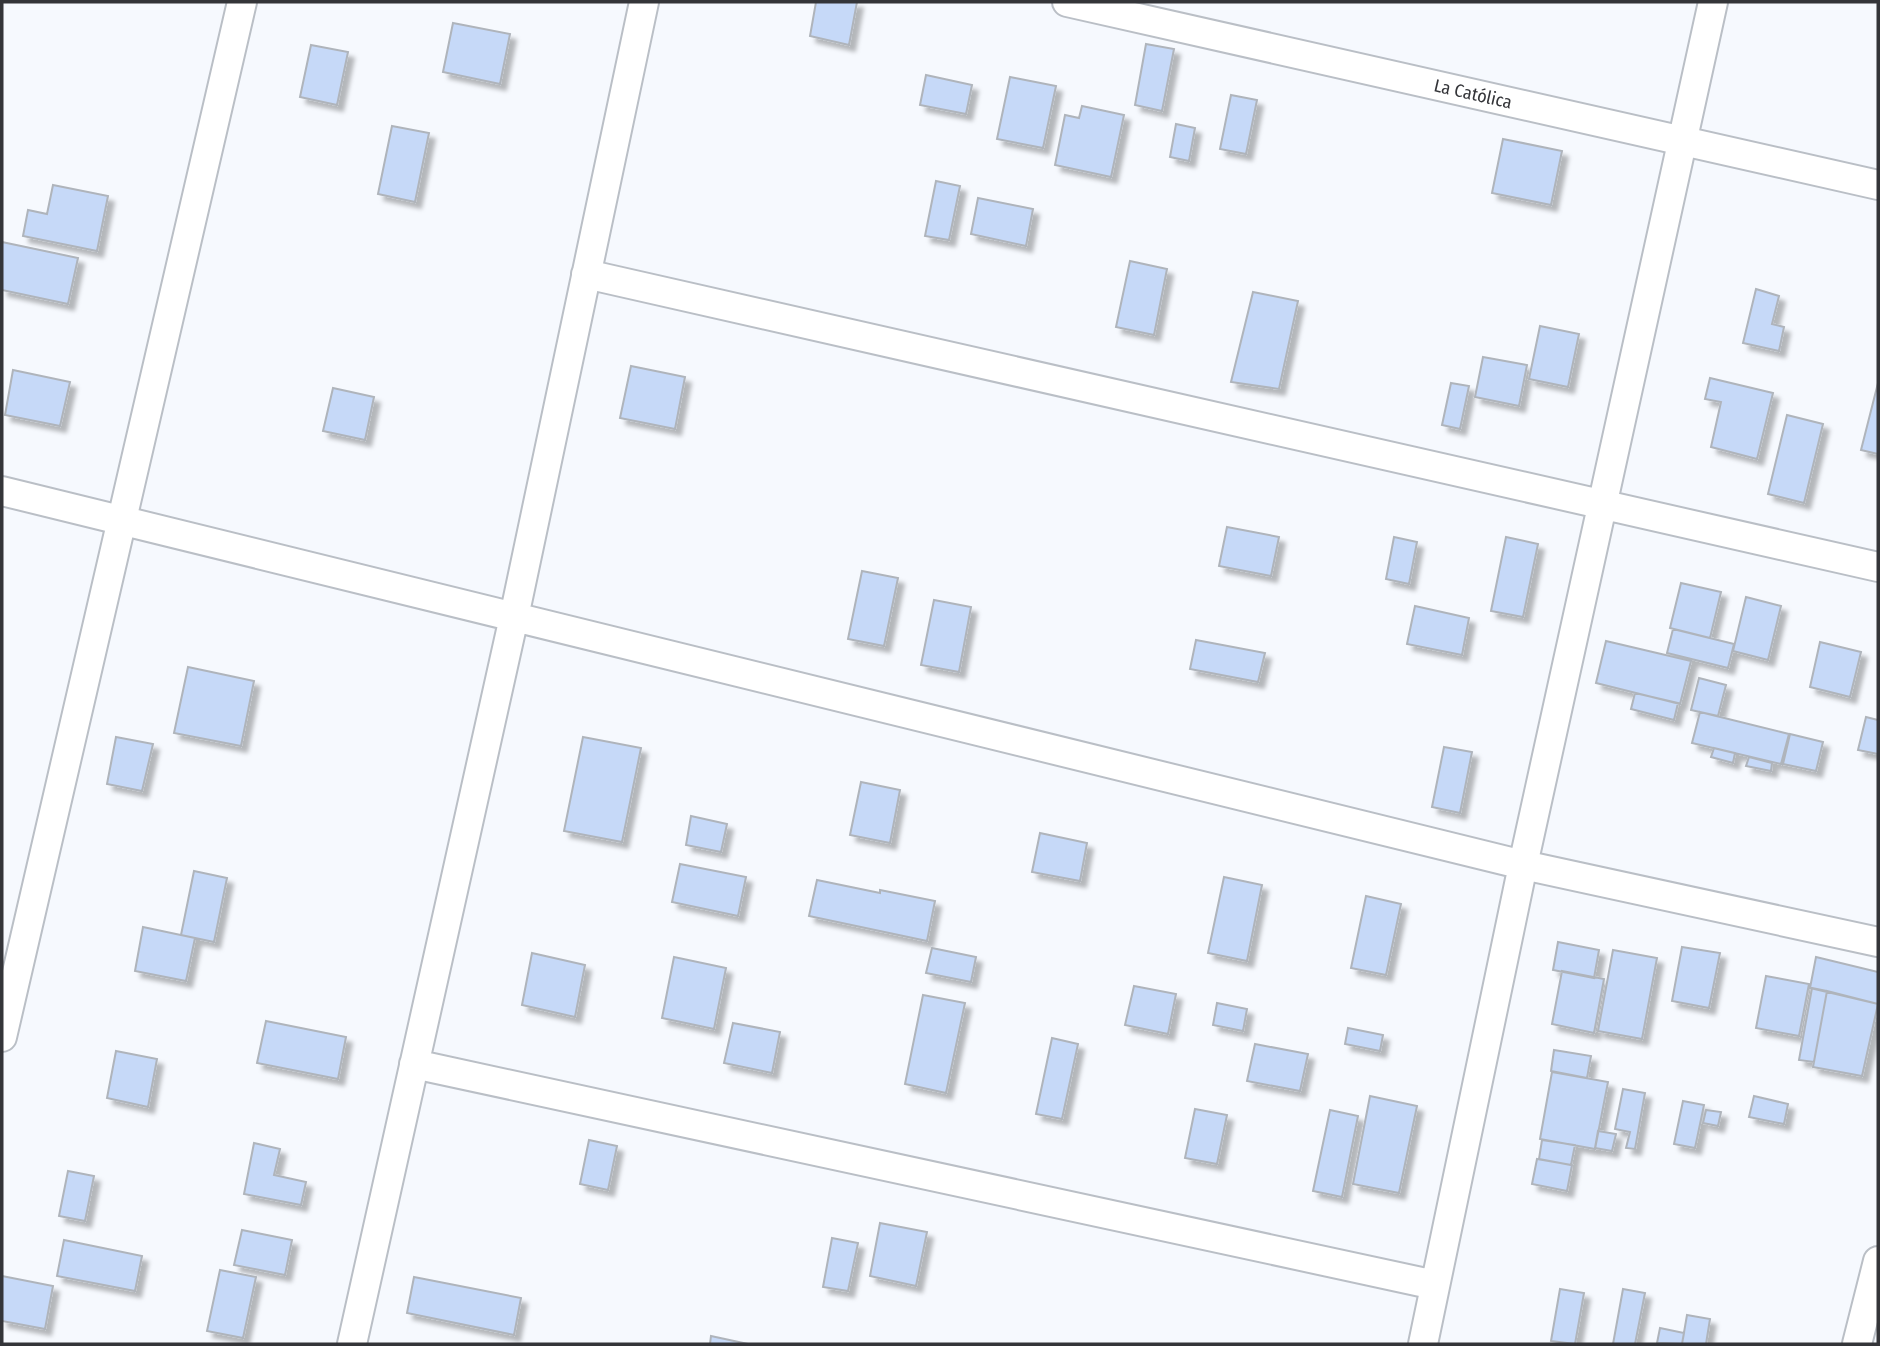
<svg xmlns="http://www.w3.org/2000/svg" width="1880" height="1346" viewBox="0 0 1880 1346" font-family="'Fira Sans Condensed',sans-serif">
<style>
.building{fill:#c6d9f8;stroke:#afb4bb;stroke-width:2;filter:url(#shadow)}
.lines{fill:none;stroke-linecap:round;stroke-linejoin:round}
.street-casing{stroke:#babfc6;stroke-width:32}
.street{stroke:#fff;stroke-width:28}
.labels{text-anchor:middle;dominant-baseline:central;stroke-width:6;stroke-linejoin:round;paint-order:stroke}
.street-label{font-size:18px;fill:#343539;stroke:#fff}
</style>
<defs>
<filter id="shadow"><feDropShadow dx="6" dy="6" stdDeviation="2" flood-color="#0004"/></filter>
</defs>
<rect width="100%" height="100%" fill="#f6f9fe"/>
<!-- building -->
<path class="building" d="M816,2H857L849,45L810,36Z
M453,23L510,34L500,84L443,72Z
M1146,44L1174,49L1162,111L1135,105Z
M311,45L348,52L337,105L300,97Z
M926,75L972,85L966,114L920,105Z
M1010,77L1056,86L1043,148L997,139Z
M1231,95L1257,100L1246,154L1220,149Z
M1082,106L1124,115L1111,177L1055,165L1065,115L1079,118Z
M1176,124L1195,128L1189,161L1170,157Z
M392,126L429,133L415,202L378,194Z
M1503,139L1562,151L1551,205L1492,193Z
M936,181L960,186L949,240L925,236Z
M53,185L108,196L97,251L23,236L28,210L47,214Z
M978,198L1033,209L1026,246L971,234Z
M2,242L78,258L68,304L2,290Z
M1130,261L1167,269L1154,335L1116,327Z
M1756,289L1779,296L1772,324L1784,327L1779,351L1743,343Z
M1253,292L1298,301L1279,389L1231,382Z
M1540,326L1579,334L1568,387L1529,379Z
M1483,357L1527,365L1519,406L1475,397Z
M631,366L685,377L675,429L620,418Z
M13,370L70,382L60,426L5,415Z
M1710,378L1773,393L1757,459L1711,447L1721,402L1705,399Z
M1451,383L1469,386L1460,429L1442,425Z
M1878,383V454L1861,450Z
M333,388L374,397L365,440L323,431Z
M1787,415L1823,424L1804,503L1768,494Z
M1227,527L1279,537L1271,576L1219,566Z
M1394,537L1417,542L1409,584L1386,579Z
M1506,537L1538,544L1523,617L1491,611Z
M862,571L898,578L884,646L848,639Z
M1681,583L1721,592L1710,638L1670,628Z
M1746,597L1781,606L1768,660L1733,651Z
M934,600L971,607L959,672L921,665Z
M1415,606L1469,618L1462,655L1407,644Z
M1673,629L1734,644L1728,668L1667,653Z
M1196,640L1265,653L1258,682L1190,669Z
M1606,641L1691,661L1680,704L1596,683Z
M1820,642L1861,652L1850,697L1810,687Z
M188,667L254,681L241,746L174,733Z
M1699,678L1726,685L1718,716L1691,710Z
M1635,693L1678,703L1674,720L1631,709Z
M1700,712L1789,734L1781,764L1692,743Z
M1866,717L1878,720V754L1858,750Z
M1790,734L1823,742L1816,771L1783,764Z
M116,737L153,744L142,791L107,784Z
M583,737L641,748L622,842L564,831Z
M1444,747L1472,752L1460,813L1432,807Z
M1714,748L1735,753L1733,763L1711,757Z
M1749,757L1772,763L1771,771L1746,766Z
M861,782L900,790L890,843L850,835Z
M691,816L727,824L721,852L686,845Z
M1040,833L1087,843L1080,881L1032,872Z
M680,864L746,877L738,916L672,902Z
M194,871L227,878L214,942L181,935Z
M1224,877L1262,885L1247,961L1208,953Z
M817,880L880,893V890L935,901L927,941L809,916Z
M1366,896L1401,904L1386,975L1351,968Z
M143,927L195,938L186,981L135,971Z
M1558,942L1599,950L1594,978L1553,970Z
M1682,947L1720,953L1709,1008L1672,1001Z
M932,948L976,957L971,982L926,973Z
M1613,950L1657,958L1642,1039L1598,1031Z
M532,953L585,965L575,1017L522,1005Z
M674,957L726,968L714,1029L662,1018Z
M1816,957L1878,972V1004L1810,988Z
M1562,971L1604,979L1594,1033L1552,1024Z
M1766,976L1809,984L1799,1036L1756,1028Z
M1134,986L1176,994L1168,1034L1125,1025Z
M1812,988L1827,991L1814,1062L1799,1060Z
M1827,991L1878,1004L1862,1076L1813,1067Z
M923,995L965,1003L946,1093L905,1084Z
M1217,1003L1247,1009L1243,1031L1213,1025Z
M266,1021L346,1037L338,1079L257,1063Z
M733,1023L780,1032L772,1073L724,1063Z
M1348,1028L1383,1035L1380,1051L1345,1044Z
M1052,1038L1078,1044L1062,1119L1036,1114Z
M1255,1044L1308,1054L1300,1091L1247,1081Z
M1554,1050L1591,1056L1587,1078L1551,1071Z
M116,1051L157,1059L148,1107L107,1098Z
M1552,1072L1608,1082L1595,1149L1540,1139Z
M1623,1089L1645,1093L1635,1149L1626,1148L1630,1132L1615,1129Z
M1370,1096L1417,1106L1399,1193L1353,1184Z
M1754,1096L1788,1104L1784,1124L1749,1117Z
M1683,1101L1704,1105L1695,1148L1674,1144Z
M1195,1109L1227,1115L1217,1164L1185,1158Z
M1330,1110L1358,1116L1342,1197L1313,1191Z
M1706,1110L1721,1112L1718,1126L1703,1123Z
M1598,1131L1616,1134L1612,1151L1595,1148Z
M589,1140L617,1146L608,1190L580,1184Z
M1542,1140L1575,1145L1571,1165L1539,1159Z
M254,1143L280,1149L274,1175L306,1182L301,1205L244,1194Z
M1537,1159L1572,1165L1567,1191L1532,1184Z
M68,1171L94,1176L85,1221L59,1216Z
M880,1223L927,1232L916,1286L870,1276Z
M242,1230L292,1240L285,1275L234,1265Z
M832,1238L858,1243L848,1291L823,1287Z
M64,1240L142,1256L135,1291L57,1276Z
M220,1270L256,1277L243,1338L207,1331Z
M2,1276L53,1286L45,1329L2,1321Z
M414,1277L521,1298L514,1335L407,1313Z
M1560,1289L1584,1293L1575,1344L1551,1341Z
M1623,1289L1645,1293L1635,1344H1613Z
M1687,1315L1710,1319L1706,1344H1682Z
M1660,1328L1684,1333L1682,1344L1657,1343Z
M711,1336L748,1344H710Z"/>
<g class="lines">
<defs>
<path id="street" d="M1067,2L1878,185
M586,274L1878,567
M2,491L1523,865L1878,942
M2,1037L242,2
M414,1064L1435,1285
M352,1344L514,617L644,2
M1423,1344L1523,865L1713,2
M1857,1344L1878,1261"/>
</defs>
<!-- street casing -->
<use href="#street" class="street-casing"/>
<!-- street -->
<use href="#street" class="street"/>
</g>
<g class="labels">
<!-- street labels -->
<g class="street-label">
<text transform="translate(1473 94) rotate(13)">La Católica</text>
</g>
</g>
<!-- border -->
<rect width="1880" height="1346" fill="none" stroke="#343539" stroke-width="7"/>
</svg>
